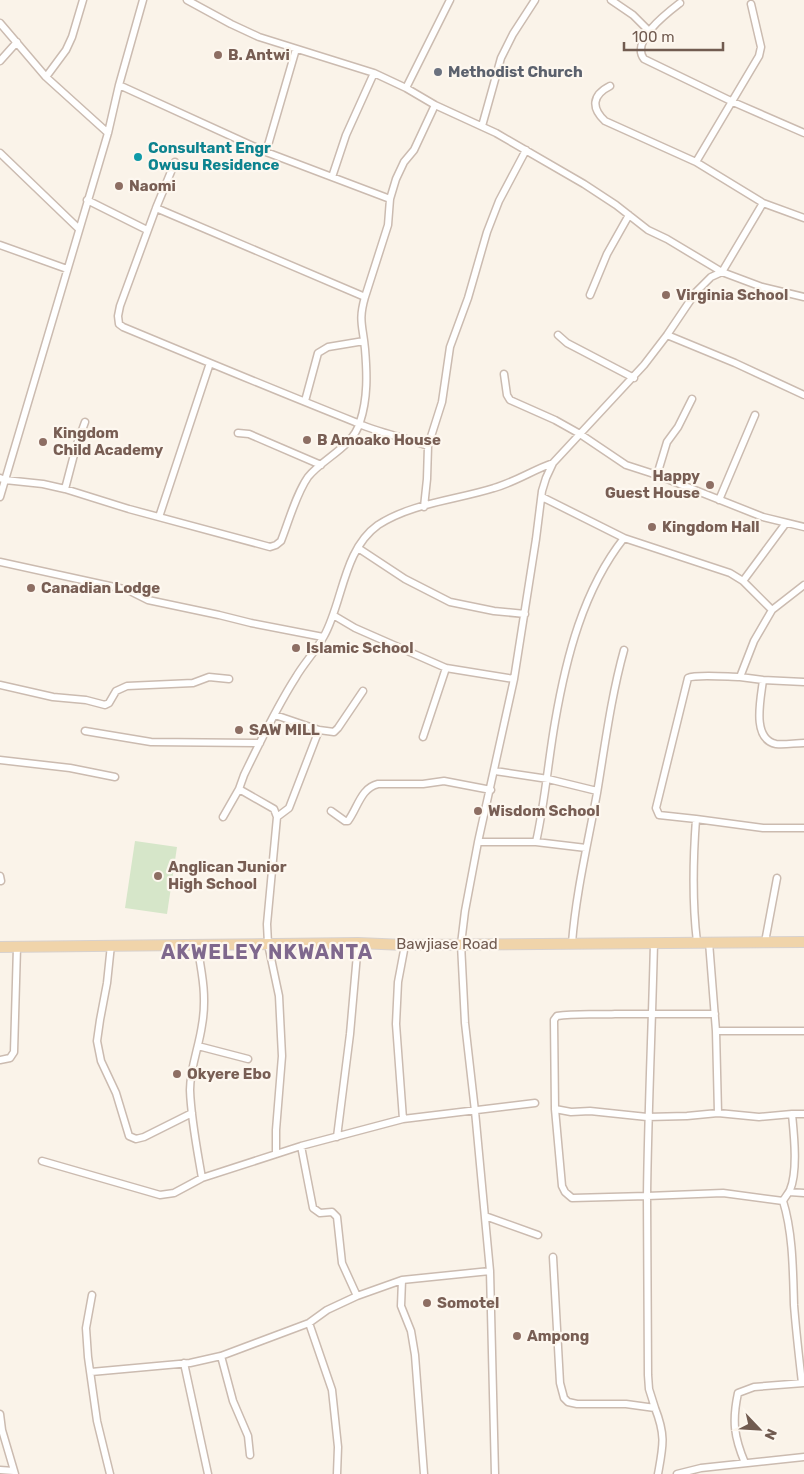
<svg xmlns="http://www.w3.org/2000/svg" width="804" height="1474" viewBox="0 0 804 1474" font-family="Rubik,sans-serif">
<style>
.green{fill:#d6e6c9}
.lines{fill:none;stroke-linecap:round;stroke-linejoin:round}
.street-casing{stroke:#cbbbb0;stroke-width:9}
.primary-casing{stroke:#d7d1ce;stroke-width:12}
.street{stroke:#fff;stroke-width:6}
.primary{stroke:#f0d4aa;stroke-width:10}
.education-dot{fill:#8d6e63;stroke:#fdf7ef;stroke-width:2}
.worship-dot{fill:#6b7280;stroke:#fdf7ef;stroke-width:2}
.culture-dot{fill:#0f9aa8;stroke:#fdf7ef;stroke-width:2}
.labels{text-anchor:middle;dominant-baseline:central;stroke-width:4.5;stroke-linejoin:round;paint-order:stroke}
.education-label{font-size:15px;font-weight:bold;fill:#785e54;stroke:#fdf7ef;text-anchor:start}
.worship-label{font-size:15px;font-weight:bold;fill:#5b616d;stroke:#fdf7ef;text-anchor:start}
.culture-label{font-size:15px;font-weight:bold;fill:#0d838f;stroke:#fdf7ef;text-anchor:start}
.street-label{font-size:15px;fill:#715b50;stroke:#fdf7ef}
.district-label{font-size:20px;font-weight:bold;letter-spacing:1px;fill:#7f688d;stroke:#fdf7ef}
</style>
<rect width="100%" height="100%" fill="#faf3e9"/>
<!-- green -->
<path class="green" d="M135,841L177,847L167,914L125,908Z"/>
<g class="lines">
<defs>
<path id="street" d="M187,0L231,24L259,37L374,73L406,88L435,105L496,133L584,184L616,205L648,230L667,239L722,272L711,277L696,292L667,335L644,365L553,463L546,478L542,491L536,539L514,679L478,842L465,911L461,944L465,1023L475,1111L490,1271L495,1474
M611,0L633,15L649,31
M680,3C667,13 630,41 644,59L733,102L804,133
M0,23L46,77L108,133
M0,61L17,42
M46,77L66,50L72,37L83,0
M119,85L266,152L390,199
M610,86C592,95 591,108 605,121L696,162L763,203L804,218
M406,88L450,0
M482,126L501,58L513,34L535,0
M266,152L296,49
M0,153L79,229
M696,162L759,56L761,47L751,4
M332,177L346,135L374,73
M87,200L147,230
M763,203L722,272L762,287L804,297
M156,208L175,162
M0,245L67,269
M590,295L607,254L629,215
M365,297L388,225L390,199L396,179L404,162L414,150L435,105
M558,335L567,343L634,378
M667,335L735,363L804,395
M504,374L507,395L510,400L555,420L580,434L626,465L657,475L763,517L804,527
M305,401L318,353L328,347L364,341
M238,433L249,434L321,465
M657,475L667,442L678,427L692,399
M0,478L5,480L43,484L65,489L129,509L270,547L276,545L281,541C289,521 296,494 308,477C323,458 353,447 360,422C368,398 367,373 365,349C363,326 358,321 365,297L156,208L120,306L118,316L119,324L123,327C200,359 277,391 355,422C378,433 404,437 428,446
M65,489L76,447L85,422
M0,497L108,133L119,85L143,0
M719,500L755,415
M424,507L427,479L428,446L442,402L450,347L468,298L487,232L499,201L526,150
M159,517L210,363
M624,538L730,573L743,581L772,610L754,641L740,677C729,677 696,674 688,678L656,808L659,815L696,819C693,860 692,901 697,942
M358,548L405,579L450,602L494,611L525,614
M0,562L128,590L148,600L219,615L251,623L323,637
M743,581L786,523
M772,610L804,585
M333,615L355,628L446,668L514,679
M740,677L763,680L804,682
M763,680C761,698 751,739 776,744C785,745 795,743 804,743
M0,685L53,697L86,700L105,705L109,703L116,691L127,686L193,683L209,677L229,679
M275,715L319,730L334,732L338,728L363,691
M85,731L151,742L260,743
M423,737L446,668
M0,760L70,768L115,777
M495,771L548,779L597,791
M331,811L345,821H348C358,807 361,788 378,784H423L444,781L491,790
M223,817L239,789
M277,817L289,808L319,730
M696,819L763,828H804
M478,842H536C545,802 548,762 555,722C566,658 583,590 624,538L542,497
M536,842L586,848
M0,876L1,881
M765,942L777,878
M572,943C576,892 588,843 597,793C605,745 611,697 624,650
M654,943C652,1027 648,1111 647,1196L572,1198L565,1192L562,1186L555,1109L554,1020L557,1016C576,1013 595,1015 615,1014C648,1014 681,1014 715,1014
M111,945L107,983L100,1020L97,1041L101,1061L116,1093L129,1136L136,1139L144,1137L192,1113
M197,945C202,973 207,997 202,1025C199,1047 190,1068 190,1090C191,1119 197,1149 202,1178
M716,1031H804
M198,1046L248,1059
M0,1060L10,1058L14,1052L17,947
M555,1109L571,1112L590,1111L647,1117L687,1116L718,1113L716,1031L709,942
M718,1113L759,1117L792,1114C794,1135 798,1171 790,1190C788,1194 785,1197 783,1201
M792,1114H804
M403,1119L396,1024L398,982L405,945
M337,1137L350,1034L358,943
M301,1146L313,1208L320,1213L332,1212L337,1217L342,1263L357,1296
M276,1154V1130L282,1056L279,996L268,944L267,924L277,817L274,809L239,789L244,775C260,742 276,708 296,677C304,663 316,651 324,636C343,602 343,550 378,525C412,503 456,500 494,488C515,482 533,470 553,463
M42,1161L160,1195L174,1193L202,1178L301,1146L403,1119L535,1103
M789,1192L804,1193
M485,1216L538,1235
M553,1257L560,1383L564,1398L568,1402L577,1404H626L655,1408C666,1436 663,1446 658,1474
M402,1280L401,1306L411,1331L415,1355L424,1474
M92,1295L86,1328L88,1357L97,1421L110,1474
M309,1323L332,1390L338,1447L337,1474
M221,1356L233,1401L248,1436L250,1455
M184,1363L208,1474
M91,1372L190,1363L221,1356L309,1323L327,1310L357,1296L402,1280L490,1271
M655,1408L649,1389L648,1375L647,1196L723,1193L783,1201C793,1233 793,1272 794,1305C796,1331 799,1357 802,1383
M0,1414L2,1430L15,1474
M745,1463C734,1437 732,1421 738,1393L754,1387L804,1383
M0,1470L14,1471
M677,1474L701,1468L804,1457"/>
<path id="primary" d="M0,947L358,943L405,945L804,942"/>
</defs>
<!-- street casing -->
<use href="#street" class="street-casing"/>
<!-- primary casing -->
<use href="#primary" class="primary-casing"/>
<!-- street -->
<use href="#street" class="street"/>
<!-- primary -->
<use href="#primary" class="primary"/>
</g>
<!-- markers -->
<g class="education-dot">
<circle cx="218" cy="55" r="5"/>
<circle cx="119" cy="186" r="5"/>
<circle cx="666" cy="295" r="5"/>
<circle cx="307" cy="440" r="5"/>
<circle cx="43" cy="442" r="5"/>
<circle cx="710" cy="485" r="5"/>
<circle cx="652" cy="527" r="5"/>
<circle cx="31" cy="588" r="5"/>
<circle cx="296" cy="648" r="5"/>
<circle cx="239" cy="730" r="5"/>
<circle cx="478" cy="811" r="5"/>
<circle cx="158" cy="876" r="5"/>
<circle cx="177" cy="1074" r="5"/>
<circle cx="427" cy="1303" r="5"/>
<circle cx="517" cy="1336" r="5"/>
</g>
<circle class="worship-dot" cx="438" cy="72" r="5"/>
<circle class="culture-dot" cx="138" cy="157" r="5"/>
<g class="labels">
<!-- education labels -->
<g class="education-label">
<text x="228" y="55">B. Antwi</text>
<text x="129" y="186">Naomi</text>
<text x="676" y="295">Virginia School</text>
<text x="53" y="433">Kingdom<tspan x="53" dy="17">Child Academy</tspan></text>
<text x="317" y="440">B Amoako House</text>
<text x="700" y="476" text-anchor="end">Happy<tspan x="700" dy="17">Guest House</tspan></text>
<text x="662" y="527">Kingdom Hall</text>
<text x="41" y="588">Canadian Lodge</text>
<text x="306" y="648">Islamic School</text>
<text x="249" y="730">SAW MILL</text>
<text x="488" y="811">Wisdom School</text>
<text x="168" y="867">Anglican Junior<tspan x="168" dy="17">High School</tspan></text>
<text x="187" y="1074">Okyere Ebo</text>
<text x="437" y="1303">Somotel</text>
<text x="527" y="1336">Ampong</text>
</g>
<!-- worship labels -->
<g class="worship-label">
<text x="448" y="72">Methodist Church</text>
</g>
<!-- culture labels -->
<g class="culture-label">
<text x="148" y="148">Consultant Engr<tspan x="148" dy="17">Owusu Residence</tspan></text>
</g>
<!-- street labels -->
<g class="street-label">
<text x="447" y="944">Bawjiase Road</text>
</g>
<!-- district labels -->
<g class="district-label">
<text x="267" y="952">AKWELEY NKWANTA</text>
</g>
</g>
<!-- north arrow -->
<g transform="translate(759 1429) rotate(115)" stroke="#fdf7ef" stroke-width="4" paint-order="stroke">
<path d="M0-4L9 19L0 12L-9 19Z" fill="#715b50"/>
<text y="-8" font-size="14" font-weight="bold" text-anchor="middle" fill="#715b50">N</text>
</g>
<!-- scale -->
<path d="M624 42v8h99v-8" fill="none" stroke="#715b50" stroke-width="2.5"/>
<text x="632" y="42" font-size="15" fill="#715b50" stroke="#fdf7ef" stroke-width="4" paint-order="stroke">100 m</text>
</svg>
